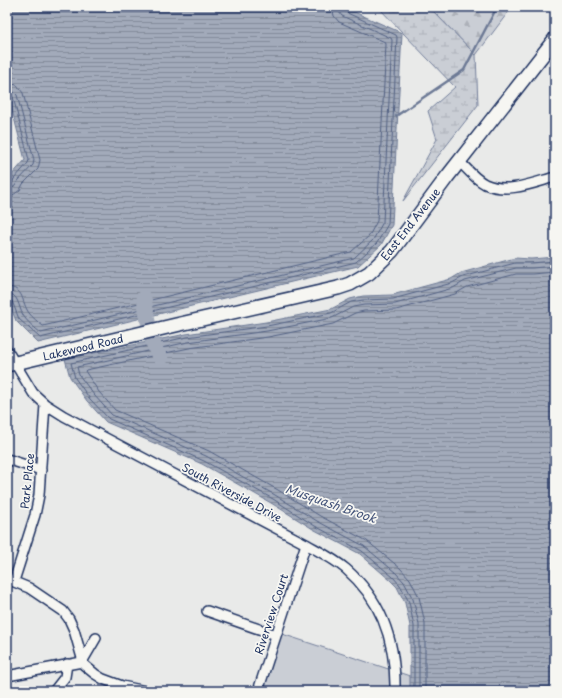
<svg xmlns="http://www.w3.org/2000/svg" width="562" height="698" viewBox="0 0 562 698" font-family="'Playpen Sans',sans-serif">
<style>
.forest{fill:url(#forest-firs);stroke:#727e9a}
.wetland{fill:url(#wetland-marsh);stroke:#727e9a}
.park{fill:#caced5;stroke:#727e9a}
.water{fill:url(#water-rules);stroke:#6c7995}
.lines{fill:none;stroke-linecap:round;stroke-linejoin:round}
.shore{stroke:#516083;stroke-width:1}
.stream{stroke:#6c7995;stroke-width:2.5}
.river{stroke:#a2aaba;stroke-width:15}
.street-casing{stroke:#1b2f5e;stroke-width:12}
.secondary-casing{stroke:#1b2f5e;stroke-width:16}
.street{stroke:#f6f6f2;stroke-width:9}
.secondary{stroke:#f6f6f2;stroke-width:13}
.labels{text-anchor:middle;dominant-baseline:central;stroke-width:3.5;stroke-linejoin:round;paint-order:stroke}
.street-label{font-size:11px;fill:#1b2f5e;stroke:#f6f6f2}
.water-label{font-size:12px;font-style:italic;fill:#44547a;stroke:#f6f6f2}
</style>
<defs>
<pattern id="forest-firs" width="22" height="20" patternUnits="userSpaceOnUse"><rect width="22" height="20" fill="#caced5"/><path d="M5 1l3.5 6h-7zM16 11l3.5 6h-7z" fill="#adb1b9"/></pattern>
<pattern id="wetland-marsh" width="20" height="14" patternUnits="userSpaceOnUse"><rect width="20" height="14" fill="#caced5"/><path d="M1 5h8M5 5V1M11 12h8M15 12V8" fill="none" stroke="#adb1b9"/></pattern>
<pattern id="water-rules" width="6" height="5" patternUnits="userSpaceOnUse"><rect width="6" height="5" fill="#a2aaba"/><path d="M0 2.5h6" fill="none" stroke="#838b9a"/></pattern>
</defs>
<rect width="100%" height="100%" fill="#e9eae9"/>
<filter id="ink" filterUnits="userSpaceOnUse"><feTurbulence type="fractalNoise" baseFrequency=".025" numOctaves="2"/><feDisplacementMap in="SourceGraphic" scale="8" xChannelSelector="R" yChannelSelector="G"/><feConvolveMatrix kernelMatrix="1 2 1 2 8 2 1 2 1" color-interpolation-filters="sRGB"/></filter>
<g filter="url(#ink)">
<!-- forest -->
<path class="forest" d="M429,7H512L476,55Z"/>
<!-- wetland -->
<path class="wetland" d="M378,7H429L476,55L478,105L403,201L437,139L428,111L455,87Z"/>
<!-- park -->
<path class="park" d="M279,633L422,680V691H260Z"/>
<!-- water -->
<path class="water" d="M10,7H343L402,33L392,225L381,245L358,266L38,343L16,321L7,297V186L10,177L25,160L7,91V16Z
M555,257V691H410V626L405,603L397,587L390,580L360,554L313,529L271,503L202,464L106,422L87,401L72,380L70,377L65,359L186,334L266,322L331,309L350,299L363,296L392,295L451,279L461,273L515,258L531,259Z"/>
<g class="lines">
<!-- shore -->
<path class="shore" d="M7,83L17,85L23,93L40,160L38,169L23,184L20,190L13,195L7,196
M7,89L13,91L17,95L34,160L33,165L18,181L15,186L11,189L7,190
M7,94L11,95L13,97L29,160L28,163L14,179L12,183L7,185
M7,287C25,288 21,302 29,313C32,317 39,323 43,326L351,252L369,236L377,221L386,44L385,42L339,22L334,16L332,7
M7,293C19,294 18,306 23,315C26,321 36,329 41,333L354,258L373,240L383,222L392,40L391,38L342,16L339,12L338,7
M7,298L12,301L19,319L40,338L356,262L377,243L388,224L397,37L396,35L345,12L343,10V7
M414,691V626L409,602L400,585L393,577L362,551L315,526L273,499L204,461L109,419L90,399L75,378L71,363L187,337L267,326L331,313L351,302L363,300L393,299L452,283L463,277L515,263H531L555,261
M419,691V624L413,599L404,582L396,573L364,546L317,521L275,495L206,456L112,415L94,395L79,375L77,367L188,342L267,331L332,318L353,307L364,305L395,304L453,288L465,281L516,268H532L555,266
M425,691V623L419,597L410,579L400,568L367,541L320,516L278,490L209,451L115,410L99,392L85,371L86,370L189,348L268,337L333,324L355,313L364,311L396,310L455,294L467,287L516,274H532L555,272"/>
<!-- stream -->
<path class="stream" d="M396,116L464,70L497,7"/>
<!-- river -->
<path class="river" d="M144,298C148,319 149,341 161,359"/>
<defs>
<path id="street" d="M459,161C467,169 475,179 485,184C507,194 533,183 555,177
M7,350L33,393L45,404L64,416L306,544C320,552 334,559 346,569C383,601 396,644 395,691
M7,459L41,470
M7,579L29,588L63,611L69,619L74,630L84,665L95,674L103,679L122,686L146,691
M14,581L35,515L39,495L45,404
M207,611L276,635
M7,676L82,662L96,638
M54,691L65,677L67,664
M258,691L306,544"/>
<path id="secondary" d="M7,365L176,325L338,288L350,284L369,273L392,251L447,177L555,39"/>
</defs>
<!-- street casing -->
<use href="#street" class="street-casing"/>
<!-- secondary casing -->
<use href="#secondary" class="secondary-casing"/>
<!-- street -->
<use href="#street" class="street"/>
<!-- secondary -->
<use href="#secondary" class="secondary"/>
</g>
</g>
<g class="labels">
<!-- street labels -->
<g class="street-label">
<text transform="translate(410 224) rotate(-52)">East End Avenue</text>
<text transform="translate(83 347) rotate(-13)">Lakewood Road</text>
<text transform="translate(27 481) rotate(-84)">Park Place</text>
<text transform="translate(232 492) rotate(28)">South Riverside Drive</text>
<text transform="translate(271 614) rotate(-72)">Riverview Court</text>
</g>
<!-- water labels -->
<g class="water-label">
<text transform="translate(331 503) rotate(19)">Musquash Brook</text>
</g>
</g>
<!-- margin -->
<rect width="562" height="698" fill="none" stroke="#f6f6f2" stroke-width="24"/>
<rect x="12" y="12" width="538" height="674" fill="none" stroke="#1b2f5e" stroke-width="1.5" filter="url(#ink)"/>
</svg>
